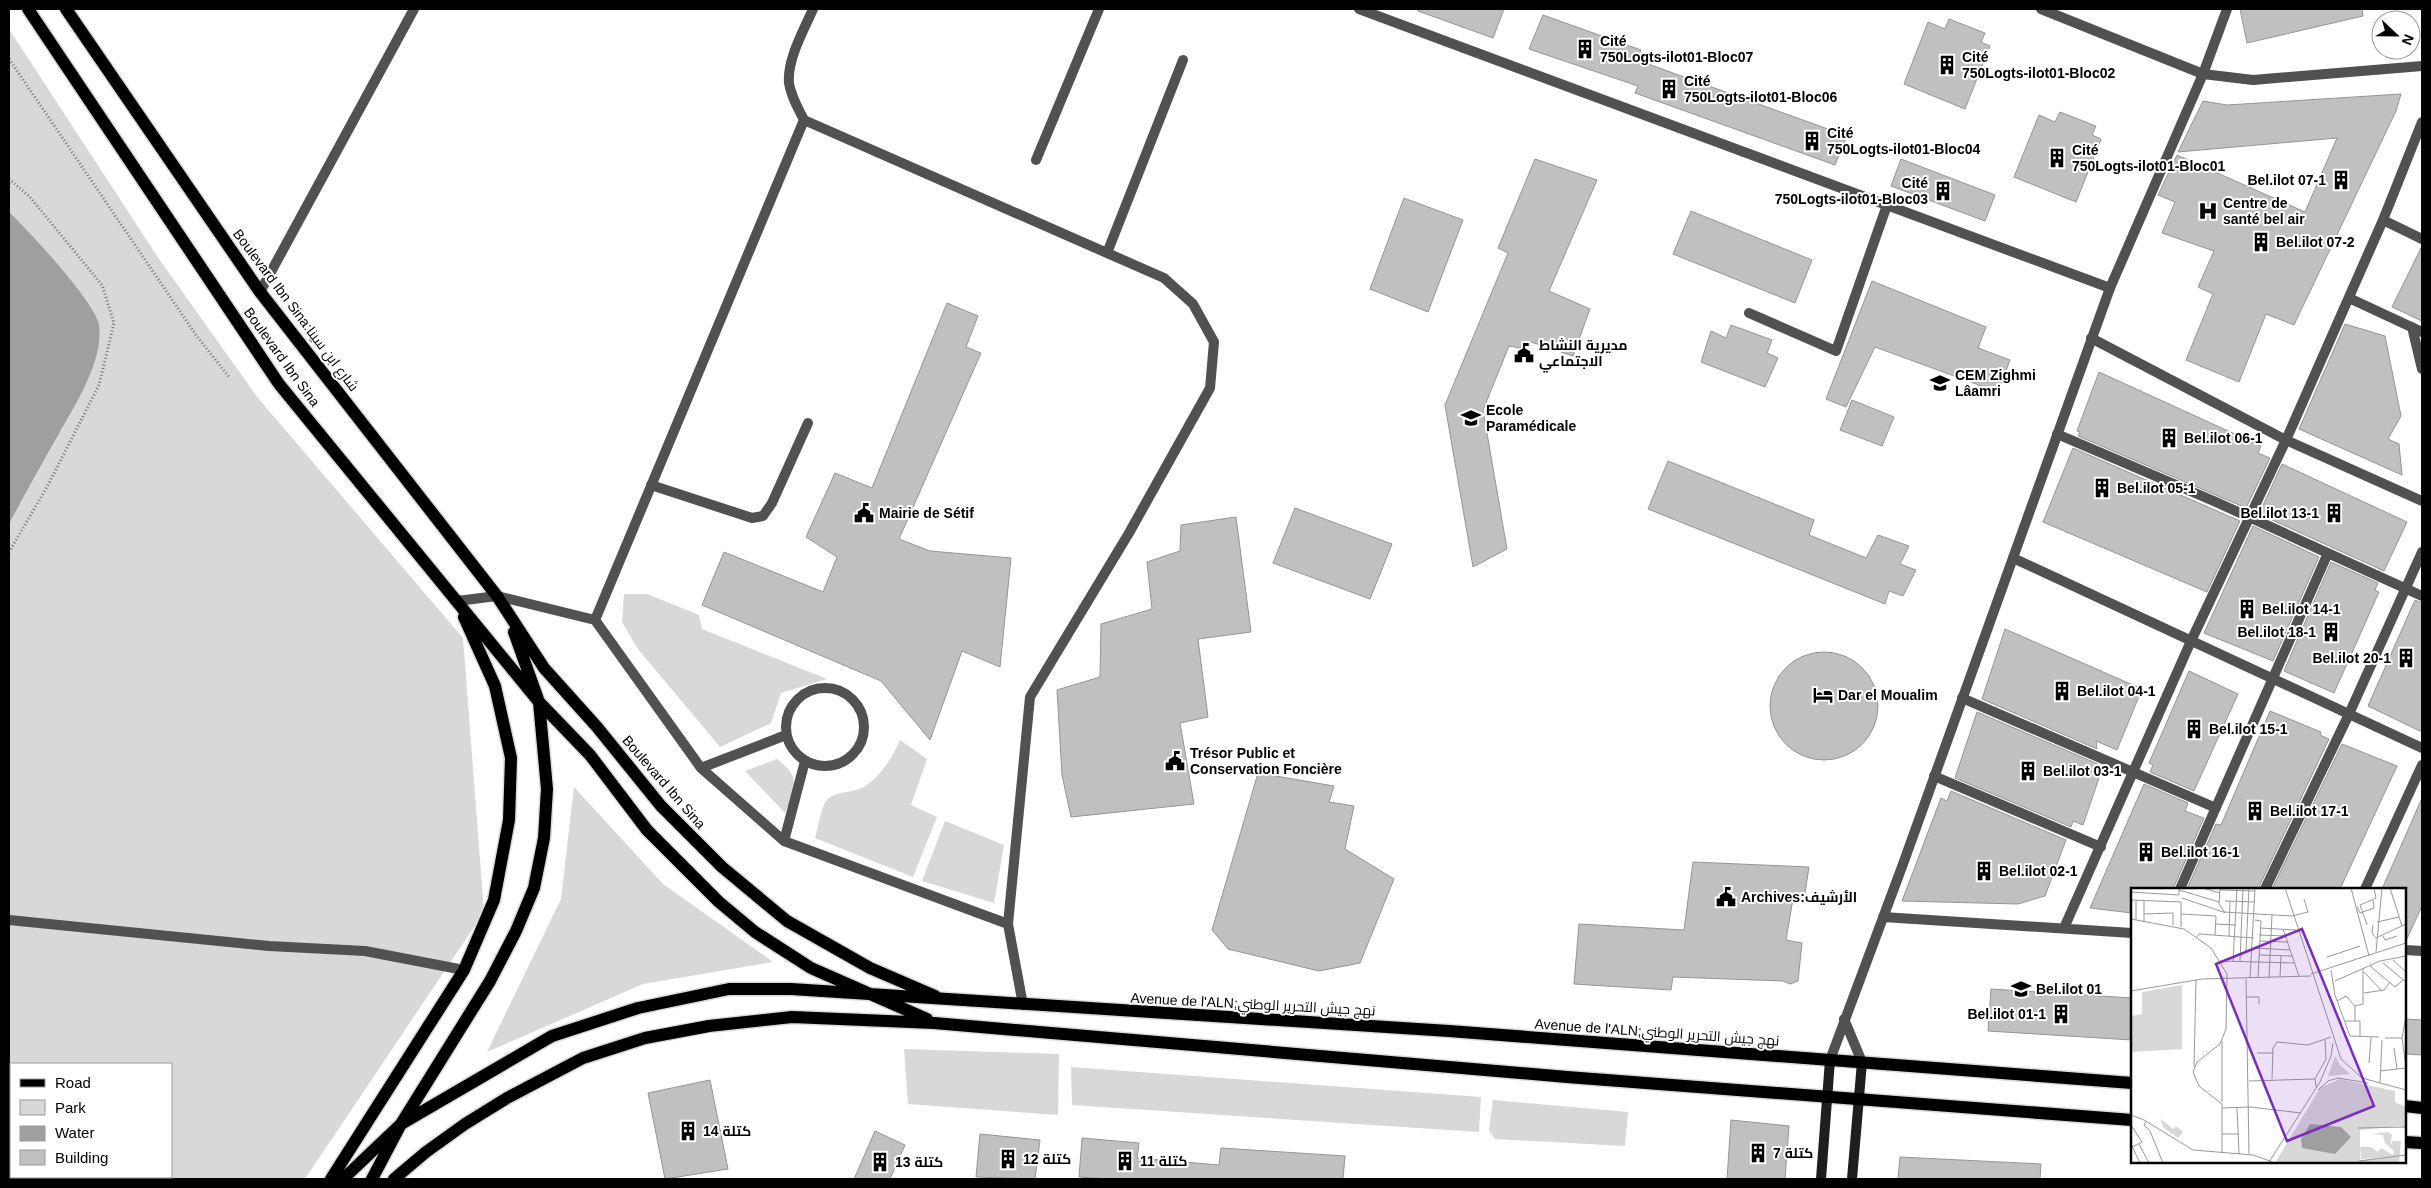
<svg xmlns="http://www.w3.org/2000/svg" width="2431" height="1188" viewBox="0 0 2431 1188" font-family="Helvetica,Cairo,sans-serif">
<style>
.green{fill:#d8d8d8;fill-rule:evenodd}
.water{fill:#9f9f9f}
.building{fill:#c0c0c0;stroke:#959595}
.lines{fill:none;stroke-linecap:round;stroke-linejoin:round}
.primary-casing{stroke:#dbdbdb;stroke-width:15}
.path{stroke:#737373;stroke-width:3;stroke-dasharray:1 2.5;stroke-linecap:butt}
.service{stroke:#515151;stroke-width:10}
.minor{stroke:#515151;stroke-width:10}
.tertiary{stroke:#515151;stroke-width:10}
.secondary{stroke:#1e1e1e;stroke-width:10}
.primary{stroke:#000;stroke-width:12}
.labels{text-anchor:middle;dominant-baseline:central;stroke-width:4;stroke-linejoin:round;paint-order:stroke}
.poi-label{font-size:14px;font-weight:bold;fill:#000;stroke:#fff;text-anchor:start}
.street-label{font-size:14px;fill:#000;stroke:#fff}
.inset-road{fill:none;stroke:#999;stroke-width:1}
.view{fill:#7b2cbf;fill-opacity:0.15;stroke:#7b2cbf;stroke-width:2.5}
.inset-edge{fill:none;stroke:#000;stroke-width:2.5}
</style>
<rect width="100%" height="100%" fill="#fff"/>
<!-- green -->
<path class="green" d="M9,29L159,259L258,398L463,638L484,912L305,1179H9ZM11,1064H171V1177H11Z
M624,594H647L699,615L702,629L827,679L781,693L771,723L720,747L638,649L622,622Z
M900,740L927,759L911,805L937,817L913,877L815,838C818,829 821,808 826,801C834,791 851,793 862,788C880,778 892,758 900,740Z
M777,759C801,777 796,788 785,813L745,771Z
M574,787L663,884L773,962L643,984L487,1052L561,899Z
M945,821L1004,845L994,903L922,881Z
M904,1049L1059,1054L1058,1115L908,1104Z
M1071,1067L1481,1097L1479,1132L1072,1105Z
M1493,1100L1628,1112L1625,1146L1495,1139L1489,1130Z"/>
<!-- water -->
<path class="water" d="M9,212C27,229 96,303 99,325C104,364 71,411 53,444C38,471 23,497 9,524Z"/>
<!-- building -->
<path class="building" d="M1418,9H1504L1493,38L1418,11Z
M2240,9H2362L2363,16L2247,43Z
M1543,15L1641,50L1637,60L1847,136L1835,165L1635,93L1638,86L1529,49Z
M1949,19L1985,33L1981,42L1990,46L1965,109L1904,84L1928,22L1945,29Z
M2401,94L2396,111L2294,325L2266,314L2239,382L2186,360L2213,294L2198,287L2214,251L2162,233L2175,202L2158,195L2177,155L2305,212L2337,138L2178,152L2203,101L2227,105Z
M2060,112L2096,126L2092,135L2101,139L2076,202L2014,177L2039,115L2055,122Z
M1535,159L1597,180L1549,291L1590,309L1573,356L1528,341L1520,348L1509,346L1483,410L1507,549L1473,567L1445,405L1508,253L1498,248Z
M1901,159L1995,195L1985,221L1891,186Z
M1404,198L1463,220L1428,312L1370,289Z
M1691,211L1812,260L1795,303L1673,254Z
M2422,246V321L2392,307Z
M1872,281L1986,327L1978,348L2010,360L1998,392L1875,347L1846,407L1826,399Z
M947,303L978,316L966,347L981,353L899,539L930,551L1011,558L1000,667L962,651L930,740L881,681L702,605L724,552L823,592L837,557L806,537L835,473L872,488Z
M2345,324L2385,336L2401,416L2388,439L2399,444L2402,475L2299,429Z
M1731,325L1772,340L1767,353L1778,358L1765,387L1701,362L1711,331L1726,338Z
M2099,372L2261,446L2258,453L2270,458L2246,508L2078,436L2080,432L2077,431Z
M1852,400L1894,417L1882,446L1840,430Z
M2073,448L2240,521L2207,592L2043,522Z
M1668,461L1814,520L1809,535L1866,558L1878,535L1909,546L1900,564L1916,570L1903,596L1889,591L1885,604L1648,509Z
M2282,464L2407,522L2384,571L2259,514Z
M1295,508L1392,544L1370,599L1273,563Z
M1236,517L1251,632L1198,639L1208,717L1180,723L1194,804L1071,817L1062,775L1057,690L1100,677L1101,624L1152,609L1147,562L1180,551L1181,525Z
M2253,526L2319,557L2273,661L2204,633Z
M2331,562L2378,583L2375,590L2379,592L2334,693L2284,671Z
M2415,600L2422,603V732L2368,706Z
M2005,629L2142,689L2117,750L2096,741L2097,749L1982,699Z
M1770 706a54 54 0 1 1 108 0a54 54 0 1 1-108 0Z
M2189,671L2238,694L2194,791L2150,772L2153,765L2149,763Z
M2270,711L2321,732L2320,735L2329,739L2258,889H2187L2216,824L2221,825Z
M1977,712L2098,764L2099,778L2083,825L2073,821L2071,827L1955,778Z
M2342,744L2397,766L2340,889H2272Z
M1258,773L1334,786L1329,802L1354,806L1345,849L1394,879L1360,963L1319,971L1228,949L1212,930Z
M2144,784L2188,803L2185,811L2204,818L2173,889H2132V913L2090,908Z
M1951,791L2066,840L2045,896L2018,904L1902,901L1941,798L1947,801Z
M2422,798V906L2405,943V889H2382Z
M1693,862L1809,867L1804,899H1793L1786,940L1802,943L1798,981L1790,984L1783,981L1673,977L1671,990L1574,984L1579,924L1684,930Z
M1991,989L2132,998V1040L1988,1031Z
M2405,1019L2422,1020V1055L2405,1054Z
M710,1080L728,1169L665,1179L648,1093Z
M1731,1120L1789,1126L1785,1179H1727Z
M875,1131L905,1145L890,1179H854Z
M980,1134L1040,1140L1035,1179L976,1177Z
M1082,1138L1139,1143L1137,1158L1219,1165L1221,1148L1345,1156L1343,1179H1110L1079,1177Z
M1900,1157L2041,1164L2040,1179H1898Z"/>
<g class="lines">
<defs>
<path id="primary" d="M28,9L279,384L539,702L590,755L647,830L719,902L755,932L811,968L927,1019
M66,9L260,292L497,596L544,668L597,727L661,806L722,867L787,921L870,968L935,996
M2405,1106L2422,1108
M2405,1142L2422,1143
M331,1179L464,970L494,900L509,820L511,758L495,686L464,617
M343,1179L401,1124L552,1036L638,1008L729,989H791L1449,1031L2132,1083
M372,1179L401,1124L490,981L516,931L534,888L544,838L547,789L539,702L514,632
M394,1179L426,1152L465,1124L507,1098L583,1058L645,1038L709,1026L792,1017L934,1023L1567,1077L2132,1120"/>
</defs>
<!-- primary casing -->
<use href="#primary" class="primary-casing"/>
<!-- path -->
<path class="path" d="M9,59L196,335L229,377
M9,179L29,196L102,285L114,323L99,385L47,487L9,552"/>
<!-- service -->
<path class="service" d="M1036,160L1099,9
M651,485L752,518L763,516L772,503L808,423
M9,920L269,946L365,951L464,970"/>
<!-- minor -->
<path class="minor" d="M813,9C804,30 787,59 789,83C791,97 798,108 804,120L1164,278L1193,304L1214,342L1210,388L1129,533L1030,697L1008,924L1023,1005
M1359,9L2110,288
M2041,9L2203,74L2253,80L2422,66
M2383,220L2422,239
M1107,253L1183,60
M260,292L414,9
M2349,298L2422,332
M1749,313L1836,351L1887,205
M2412,327L2422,369
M2091,338L2286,440L2422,501
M2057,434L2216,502L2422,596
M2013,558L2422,748
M457,601L497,596L595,620L701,768L784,841L1008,924
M595,620L804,120
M786 727a39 39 0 1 1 78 0a39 39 0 1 1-78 0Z
M1962,698L2216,808
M701,768L786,735
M1934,776L2101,847
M784,841L805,761
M2180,889L2328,553
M2265,889L2349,714L2422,552
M2365,889L2422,765
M1883,917L2132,933
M2064,928L2191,641L2286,440L2383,220L2422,122
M2405,950L2422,951"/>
<!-- tertiary -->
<path class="tertiary" d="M1844,1019L1862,1062
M1830,1060L1903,864L2110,288L2203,74L2227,9"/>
<!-- secondary -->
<path class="secondary" d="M1821,1179L1830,1060
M1852,1179L1862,1062"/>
<!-- primary -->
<use href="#primary" class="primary"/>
</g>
<!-- icons -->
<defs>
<symbol id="building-bare" viewBox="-9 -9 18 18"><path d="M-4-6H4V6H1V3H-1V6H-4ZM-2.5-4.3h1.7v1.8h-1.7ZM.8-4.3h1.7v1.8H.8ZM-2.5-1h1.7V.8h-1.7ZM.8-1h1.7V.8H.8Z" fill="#000" stroke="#fff" stroke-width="2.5" paint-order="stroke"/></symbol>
<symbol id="hospital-bare" viewBox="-9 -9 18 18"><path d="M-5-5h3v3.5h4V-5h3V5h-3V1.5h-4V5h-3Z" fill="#000" stroke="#fff" stroke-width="2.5" paint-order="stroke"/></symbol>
<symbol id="civic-bare" viewBox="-9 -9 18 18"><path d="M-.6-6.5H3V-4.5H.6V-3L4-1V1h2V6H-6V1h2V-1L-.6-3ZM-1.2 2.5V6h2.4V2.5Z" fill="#000" stroke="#fff" stroke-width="2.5" paint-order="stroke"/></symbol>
<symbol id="school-bare" viewBox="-9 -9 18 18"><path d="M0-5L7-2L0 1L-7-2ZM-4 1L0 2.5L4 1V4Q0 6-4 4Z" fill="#000" stroke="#fff" stroke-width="2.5" paint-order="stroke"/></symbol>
<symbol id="university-bare" viewBox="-9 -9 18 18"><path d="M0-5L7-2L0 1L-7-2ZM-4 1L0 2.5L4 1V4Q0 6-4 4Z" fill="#000" stroke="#fff" stroke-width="2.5" paint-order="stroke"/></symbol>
<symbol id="hotel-bare" viewBox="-9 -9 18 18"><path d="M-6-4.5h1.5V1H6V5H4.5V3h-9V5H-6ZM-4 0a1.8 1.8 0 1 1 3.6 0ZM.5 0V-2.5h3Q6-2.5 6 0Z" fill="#000" stroke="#fff" stroke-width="2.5" paint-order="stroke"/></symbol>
</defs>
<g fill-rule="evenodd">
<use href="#building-bare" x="1571" y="35" width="28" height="28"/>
<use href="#building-bare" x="1933" y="51" width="28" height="28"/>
<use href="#building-bare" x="1655" y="75" width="28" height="28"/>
<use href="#building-bare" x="1798" y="127" width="28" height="28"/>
<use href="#building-bare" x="2043" y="144" width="28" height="28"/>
<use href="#building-bare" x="2327" y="166" width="28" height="28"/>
<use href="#building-bare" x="1929" y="177" width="28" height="28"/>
<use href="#hospital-bare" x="2194" y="197" width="28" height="28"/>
<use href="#building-bare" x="2247" y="228" width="28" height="28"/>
<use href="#civic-bare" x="1510" y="339" width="28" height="28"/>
<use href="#school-bare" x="1926" y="369" width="28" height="28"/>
<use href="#university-bare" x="1457" y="404" width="28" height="28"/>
<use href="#building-bare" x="2155" y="424" width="28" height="28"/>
<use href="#building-bare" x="2088" y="474" width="28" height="28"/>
<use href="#civic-bare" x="850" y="499" width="28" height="28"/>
<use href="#building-bare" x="2320" y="499" width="28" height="28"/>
<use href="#building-bare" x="2233" y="595" width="28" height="28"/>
<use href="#building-bare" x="2317" y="618" width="28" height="28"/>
<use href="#building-bare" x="2392" y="644" width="28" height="28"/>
<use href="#building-bare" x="2048" y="677" width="28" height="28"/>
<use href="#hotel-bare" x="1809" y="681" width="28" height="28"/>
<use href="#building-bare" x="2180" y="715" width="28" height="28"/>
<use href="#civic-bare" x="1161" y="747" width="28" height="28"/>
<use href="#building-bare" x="2014" y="757" width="28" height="28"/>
<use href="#building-bare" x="2241" y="797" width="28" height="28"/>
<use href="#building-bare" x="2132" y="838" width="28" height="28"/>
<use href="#building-bare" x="1970" y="857" width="28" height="28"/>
<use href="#civic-bare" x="1712" y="883" width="28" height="28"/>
<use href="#school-bare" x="2007" y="975" width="28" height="28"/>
<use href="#building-bare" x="2047" y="1000" width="28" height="28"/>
<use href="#building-bare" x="674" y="1117" width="28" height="28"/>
<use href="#building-bare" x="1744" y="1139" width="28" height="28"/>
<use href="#building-bare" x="994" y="1145" width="28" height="28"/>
<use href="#building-bare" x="1111" y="1147" width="28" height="28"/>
<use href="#building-bare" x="866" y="1148" width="28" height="28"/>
</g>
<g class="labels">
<!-- poi labels -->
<g class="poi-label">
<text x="1600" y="41">Cité<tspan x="1600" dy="16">750Logts-ilot01-Bloc07</tspan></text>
<text x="1962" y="57">Cité<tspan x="1962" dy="16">750Logts-ilot01-Bloc02</tspan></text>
<text x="1684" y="81">Cité<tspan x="1684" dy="16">750Logts-ilot01-Bloc06</tspan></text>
<text x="1827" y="133">Cité<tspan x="1827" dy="16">750Logts-ilot01-Bloc04</tspan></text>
<text x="2072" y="150">Cité<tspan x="2072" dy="16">750Logts-ilot01-Bloc01</tspan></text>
<text x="2326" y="180" text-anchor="end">Bel.ilot 07-1</text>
<text x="1928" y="183" text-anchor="end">Cité<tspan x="1928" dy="16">750Logts-ilot01-Bloc03</tspan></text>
<text x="2223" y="203">Centre de<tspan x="2223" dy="16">santé bel air</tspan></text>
<text x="2276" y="242">Bel.ilot 07-2</text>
<text x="1539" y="345">مديرية النشاط<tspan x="1539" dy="16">الاجتماعي</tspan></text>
<text x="1955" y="375">CEM Zighmi<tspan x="1955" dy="16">Lâamri</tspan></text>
<text x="1486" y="410">Ecole<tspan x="1486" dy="16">Paramédicale</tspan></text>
<text x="2184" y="438">Bel.ilot 06-1</text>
<text x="2117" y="488">Bel.ilot 05-1</text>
<text x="879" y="513">Mairie de Sétif</text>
<text x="2319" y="513" text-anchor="end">Bel.ilot 13-1</text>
<text x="2262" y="609">Bel.ilot 14-1</text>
<text x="2316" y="632" text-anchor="end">Bel.ilot 18-1</text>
<text x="2391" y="658" text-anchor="end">Bel.ilot 20-1</text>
<text x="2077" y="691">Bel.ilot 04-1</text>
<text x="1838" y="695">Dar el Moualim</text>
<text x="2209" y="729">Bel.ilot 15-1</text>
<text x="1190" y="753">Trésor Public et<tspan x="1190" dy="16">Conservation Foncière</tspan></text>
<text x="2043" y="771">Bel.ilot 03-1</text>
<text x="2270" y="811">Bel.ilot 17-1</text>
<text x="2161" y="852">Bel.ilot 16-1</text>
<text x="1999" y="871">Bel.ilot 02-1</text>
<text x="1741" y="897">Archives:الأرشيف</text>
<text x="2036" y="989">Bel.ilot 01</text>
<text x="2046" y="1014" text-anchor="end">Bel.ilot 01-1</text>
<text x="703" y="1131">كتلة 14</text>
<text x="1773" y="1153">كتلة 7</text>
<text x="1023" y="1159">كتلة 12</text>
<text x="1140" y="1161">كتلة 11</text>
<text x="895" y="1162">كتلة 13</text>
</g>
<!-- street labels -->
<g class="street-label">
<text transform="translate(296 310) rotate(53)">Boulevard Ibn Sina:شارع ابن سينا</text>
<text transform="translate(282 357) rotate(54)">Boulevard Ibn Sina</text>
<text transform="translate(664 782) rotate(49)">Boulevard Ibn Sina</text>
<text transform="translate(1253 1004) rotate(3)">Avenue de l'ALN;نهج جيش التحرير الوطني</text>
<text transform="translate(1657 1032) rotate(4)">Avenue de l'ALN;نهج جيش التحرير الوطني</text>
</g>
</g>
<!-- overview -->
<g transform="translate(2131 888)">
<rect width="275" height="275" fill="#fff"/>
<path d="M51,97V161L0,164V128L11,126V104ZM204,168L209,177L219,186L197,188ZM209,191L264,203V214L275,219V241L268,238L229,242V270L230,272L255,269L230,271L229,259H240L247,264L250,260L262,267L263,263L254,255L252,247L241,246L257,244L261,247L259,258L262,253H270L268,275H144L189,200ZM30,231L42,241L45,238L52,244L47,250L32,239Z" fill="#d8d8d8"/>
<path d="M179,236L210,239L220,249L204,266L171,260L170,251Z" fill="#9f9f9f"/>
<path class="inset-road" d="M72,0L89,5M154,0L210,171L231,190L275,202M220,0L238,68M259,0L271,38M89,1L88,16L94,25M48,2L88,14M89,2L124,3M0,4L48,7V0M51,10L92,24L161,28L177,24L173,11M0,12L50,14M94,13L124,14M226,19L229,25L243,20L242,12M13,26L42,25V37M50,26L85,28L84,47M0,31L53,41L80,60L96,86L95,141L89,156L66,174L62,184L68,198L91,216V265M5,32V13M124,32L130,33L127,90M13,34V13M246,34L268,29M85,36L105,37M236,37L229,17L245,10L243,0M242,37L241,45L245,50L275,36M50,39V14M129,40L165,42M152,41L168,88M128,47L154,48M98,48L99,13M252,48L254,52L266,48M66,49L68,46L123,50M129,53L156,54M115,63L118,0M245,64L251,0M110,67L122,60L159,62M128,67L161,68M196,69L229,58M262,72L275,84M89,73L163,75M102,73L106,0M109,73L112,0M252,75L275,94M239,78L264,99L272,92M200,82L204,107L219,148L248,149M233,84L250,102M180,86L275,55M149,89L150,67M119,90L124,0M138,90L141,27M115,91L118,266M204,93L249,73L275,68M0,103L71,91L180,88M233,105L253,102L259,94M116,109H128V116M206,113L215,108L224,118M275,128L271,150L275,179M213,133H224V118L232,116V80M224,133H229V148M254,150H271M263,160L266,181M126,165H142M238,175L240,149M63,179L65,92M249,183L275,180M141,191L142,160L146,154L177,157L200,149M118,193L184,191M249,195L251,152M185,199L184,191L195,171L194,152M187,202L197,193L207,190L237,195M91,214V153M91,220L119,219L170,225M106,220L108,266M0,227L13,232L62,262L122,267L142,274M15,233L13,237L19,243L32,275M0,237L11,254L1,259M227,240L275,239M91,246H108M0,256L9,275M8,256L18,275M228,273L275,267M138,274L189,194L200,168L202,155"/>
<path class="view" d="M171,41L243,218L156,253L85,76Z"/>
<rect width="275" height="275" class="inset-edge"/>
</g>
<!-- border -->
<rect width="2431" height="1188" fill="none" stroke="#000000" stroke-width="20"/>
<!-- legend -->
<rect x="10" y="1063" width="162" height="115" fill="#ffffff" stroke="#999999"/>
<rect x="20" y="1079" width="25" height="8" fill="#000000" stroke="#999999"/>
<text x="55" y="1088" font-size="15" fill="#000000">Road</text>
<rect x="20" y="1100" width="25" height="15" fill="#d8d8d8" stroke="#999999"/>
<text x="55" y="1113" font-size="15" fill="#000000">Park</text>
<rect x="20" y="1126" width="25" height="15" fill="#9f9f9f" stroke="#999999"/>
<text x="55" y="1138" font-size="15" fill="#000000">Water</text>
<rect x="20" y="1150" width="25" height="15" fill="#c0c0c0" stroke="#999999"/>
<text x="55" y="1163" font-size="15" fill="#000000">Building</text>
<!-- north arrow -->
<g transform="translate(2396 35) rotate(112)"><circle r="24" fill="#ffffff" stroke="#999999"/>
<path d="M0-4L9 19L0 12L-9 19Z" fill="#000000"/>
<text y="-8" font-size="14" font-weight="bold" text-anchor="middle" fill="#000000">N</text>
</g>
</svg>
